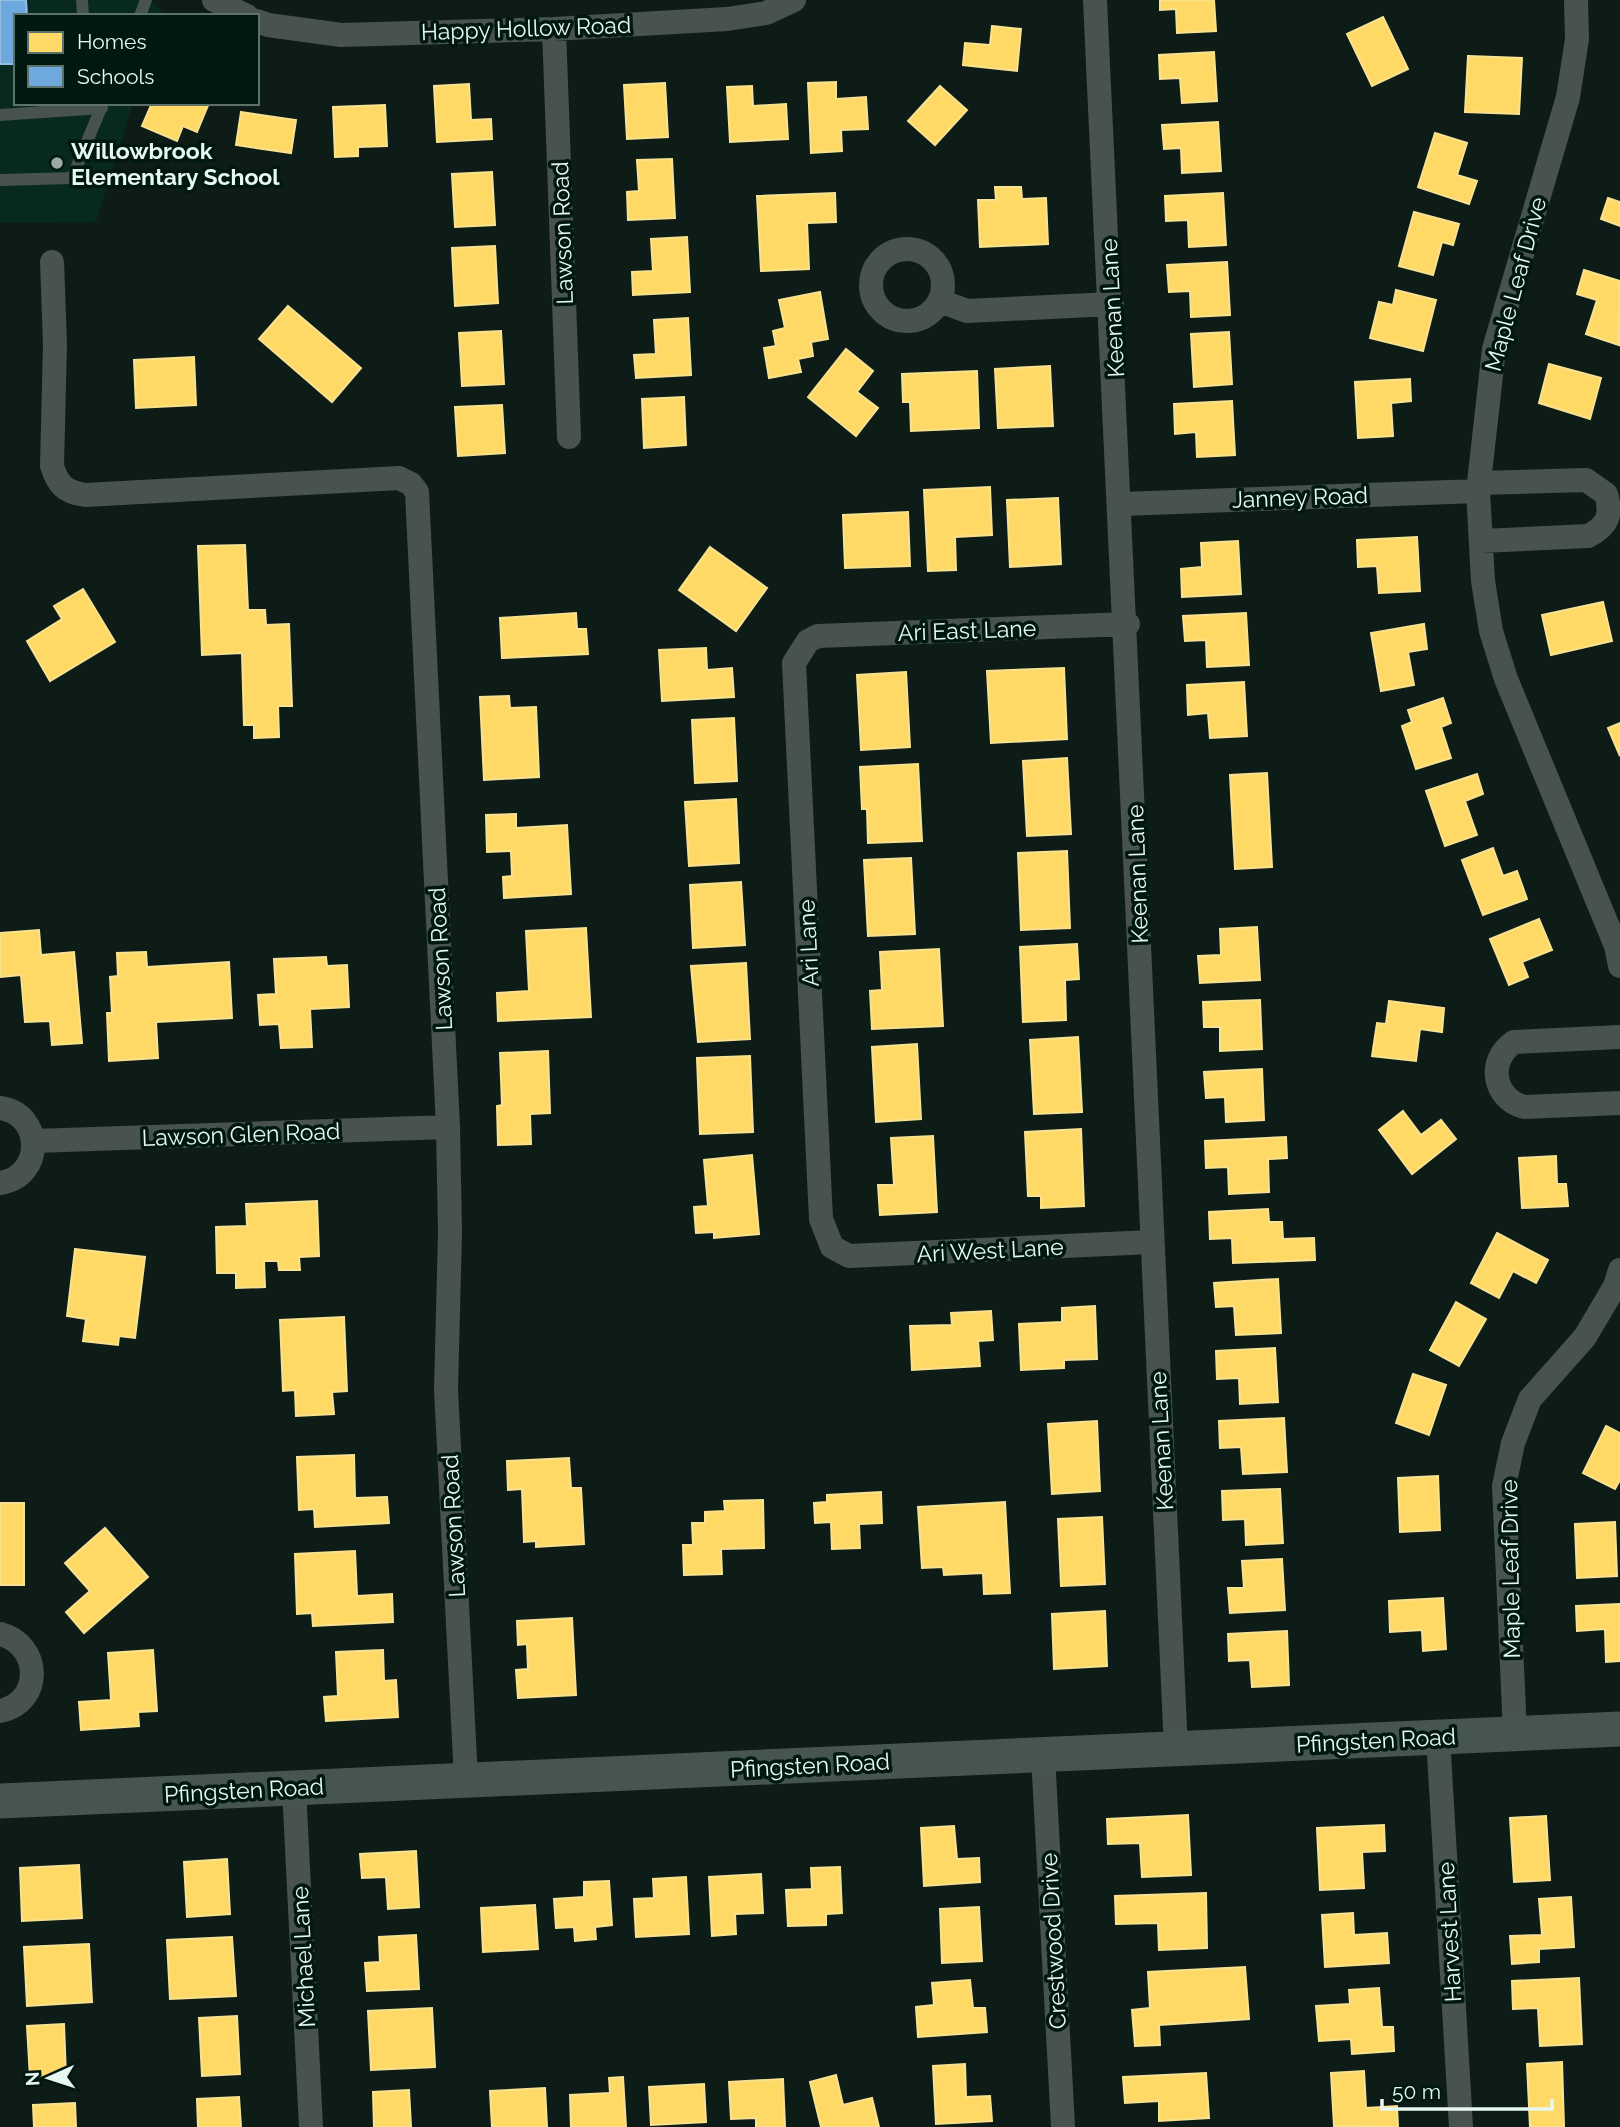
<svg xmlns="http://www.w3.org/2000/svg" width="1620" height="2127" viewBox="0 0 1620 2127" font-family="Raleway,sans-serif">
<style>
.built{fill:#072920}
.homes{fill:#ffd966;stroke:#f8e290;stroke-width:2}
.schools{fill:#6fa8dc;stroke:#93c0e2;stroke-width:2}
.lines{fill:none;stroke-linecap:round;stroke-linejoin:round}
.service{stroke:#48524f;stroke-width:12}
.minor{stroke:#48524f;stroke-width:24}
.secondary{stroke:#475550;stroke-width:35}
.poi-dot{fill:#9baaa5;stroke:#011811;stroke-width:2.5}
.labels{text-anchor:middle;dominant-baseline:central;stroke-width:7;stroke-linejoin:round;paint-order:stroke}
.street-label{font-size:23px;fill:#e7f7f1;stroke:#011811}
.poi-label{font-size:23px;font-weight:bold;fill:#e7f7f1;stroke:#011811;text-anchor:start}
</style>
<rect width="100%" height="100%" fill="#0e1c18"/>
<!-- built -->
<path class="built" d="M0,0H150L162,11L161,16H16V103H133L96,222L0,223Z"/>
<!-- homes -->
<path class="homes" d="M1160,0H1214L1216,31L1177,33L1176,9L1160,10Z
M1383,17L1408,69L1372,86L1347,34Z
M992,26L1021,29L1017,71L963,65L965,43L990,45Z
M1214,52L1217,101L1182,103L1180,78L1160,79L1159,55Z
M1468,56L1522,58L1519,114L1465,112Z
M836,82V99L866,97L868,129L841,130L842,151L811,153L808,83Z
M665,83L668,137L627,139L624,85Z
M469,84L471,120L491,119L492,139L437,142L434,86Z
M752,86L753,106L786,104L788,139L730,142L727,87Z
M940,86L967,110L935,145L908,121Z
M152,103H209L197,132L183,126L177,141L142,126Z
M385,105L387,146L358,147V156L335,157L333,107Z
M241,112L296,120L291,153L236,145Z
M1218,122L1221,171L1182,173L1181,148L1164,149L1162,125Z
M1435,133L1467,143L1457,175L1477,181L1469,204L1418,187Z
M672,159L675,218L628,220L627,192L639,191L637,160Z
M492,172L495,225L455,227L452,174Z
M995,187H1021L1022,199L1046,198L1048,244L980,247L978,200H996Z
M835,193L836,222L807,223L809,269L761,271L757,196Z
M1223,193L1226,245L1189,247L1188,220L1166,221L1165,196Z
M1608,198L1620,202V226L1601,219Z
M1414,212L1459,224L1453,245L1442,242L1433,275L1399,266Z
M687,237L690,292L633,295L632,272L653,271L651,239Z
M495,246L498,303L455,306L452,248Z
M1227,262L1230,315L1191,317L1190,291L1169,292L1167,265Z
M1584,270L1620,281L1619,345L1586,334L1597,300L1577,294Z
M1396,290L1436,300L1423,351L1370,338L1379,302L1393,305Z
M820,292L828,339L811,342L813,356L798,359L801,372L769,378L764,348L776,346L773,331L785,328L779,300Z
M288,306L361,368L332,402L259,339Z
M688,318L691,375L636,378L634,355L656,354L654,320Z
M501,331L504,384L462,386L459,333Z
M1229,332L1232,384L1194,387L1191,334Z
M846,349L873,371L857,392L878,408L856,436L808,397Z
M194,357L196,405L136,408L134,360Z
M1549,364L1601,378L1590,419L1539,403Z
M1050,366L1053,426L998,428L995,369Z
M977,371L979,428L911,431L910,402H903L902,374Z
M1410,379L1411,401L1391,403L1393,436L1358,438L1355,382Z
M684,397L686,445L644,448L642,399Z
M1232,401L1235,455L1197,457L1196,432L1175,434L1174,404Z
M502,405L505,453L458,456L455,407Z
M990,487L992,535L955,537L956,570L928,571L924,490Z
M1058,498L1061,564L1010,567L1007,500Z
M908,512L910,566L845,568L843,515Z
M1417,537L1420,591L1379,593L1377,566L1358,567L1357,540Z
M1238,541L1241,594L1182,597L1181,569L1202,567L1201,543Z
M245,545L248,610H265L266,625L289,624L292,706H278L279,737L254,738V725H244L242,653L202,655L198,546Z
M710,547L767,588L736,631L679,590Z
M83,589L115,642L50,681L27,641L62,619L54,606Z
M1603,602L1612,641L1551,655L1542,615Z
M576,613L577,629H586L588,654L502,658L500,618Z
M1246,613L1249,665L1207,667L1206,640L1185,641L1183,616Z
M1424,624L1427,649L1408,652L1414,685L1381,691L1371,633Z
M706,648L707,670L732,668L734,697L662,701L659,650Z
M1064,668L1067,739L991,743L987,671Z
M906,672L910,747L861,750L857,675Z
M1244,682L1247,736L1210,738L1208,713L1188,715L1187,685Z
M509,696L510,708L536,707L539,777L484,780L480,697Z
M1443,698L1451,723L1441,727L1451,758L1416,769L1402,726L1412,722L1408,710Z
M734,718L737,781L695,783L692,720Z
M1620,723V756L1608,728Z
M1067,758L1071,834L1027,836L1023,761Z
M918,764L922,841L868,843L867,809H862L860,767Z
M1267,773L1272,867L1235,869L1230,775Z
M1477,774L1483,794L1465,801L1477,835L1445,846L1426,791Z
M736,799L739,863L689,866L685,802Z
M516,814V828L567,825L571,894L504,898L503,877L512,876L511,851L487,852L486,815Z
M1493,848L1503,876L1517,871L1527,899L1483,915L1462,860Z
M1067,851L1070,928L1021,930L1018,853Z
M911,858L915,934L868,936L864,860Z
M741,882L745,945L693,948L690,885Z
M1539,919L1552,950L1522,962L1528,977L1509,985L1490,939Z
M1257,927L1260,980L1200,983L1198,956L1221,955L1220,929Z
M586,928L591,1017L498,1021L497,993L529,991L526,931Z
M39,930L41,955L74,952L82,1043L52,1045L50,1021L25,1022L21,975L0,977V933Z
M1077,944L1079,979L1065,980L1066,1020L1023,1022L1020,947Z
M939,949L943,1026L872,1029L870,991L882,990L880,952Z
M146,952L147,967L229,962L232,1018L156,1022L158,1058L109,1061L107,1013H112L110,977L118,976L117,953Z
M326,957L327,966L347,965L349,1007L310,1009L312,1047L281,1048L279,1024L260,1025L258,995L276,994L274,959Z
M746,963L750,1039L698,1042L691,966Z
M1260,1000L1262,1049L1220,1051V1027H1204L1203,1002Z
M1389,1001L1444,1008L1442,1032L1420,1029L1416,1061L1372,1056L1377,1023L1386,1024Z
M1078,1037L1082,1112L1034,1114L1030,1040Z
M917,1044L921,1119L876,1122L872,1047Z
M548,1051L550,1113L530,1114L531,1144L498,1145L497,1106L502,1105L500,1053Z
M750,1056L753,1132L700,1134L697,1058Z
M1262,1069L1264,1120L1226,1122L1225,1097L1206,1098L1204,1072Z
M1403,1111L1421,1135L1441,1120L1456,1139L1412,1174L1379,1130Z
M1081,1129L1084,1206L1041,1208V1196H1028L1025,1132Z
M933,1136L937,1212L880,1215L878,1185H894L891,1138Z
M1286,1137L1287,1158L1268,1159L1269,1192L1229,1194L1228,1167L1206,1168L1205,1141Z
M752,1155L759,1234L714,1238V1232L696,1233L694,1207L708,1206L704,1160Z
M1556,1156L1557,1184H1566L1568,1206L1522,1208L1519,1158Z
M317,1201L319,1256L299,1257L300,1270H279L278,1261H264L265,1287L236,1288V1273H217L216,1227L247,1226L246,1204Z
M1268,1209L1269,1222H1282L1283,1239L1314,1238L1315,1260L1233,1263L1232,1238L1210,1239L1209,1212Z
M1497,1233L1548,1260L1536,1283L1513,1271L1499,1298L1471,1283Z
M75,1249L145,1257L135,1338L119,1336L118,1345L83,1341L86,1319L67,1316Z
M1278,1279L1281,1333L1236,1335L1234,1306L1216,1307L1214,1283Z
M1456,1302L1486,1319L1459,1366L1430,1350Z
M1095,1306L1097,1359L1064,1360V1368L1021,1370L1019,1324L1062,1322V1308Z
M991,1311L993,1340L978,1341L980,1366L912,1370L910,1326L952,1325L951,1313Z
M344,1317L347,1391L332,1392L334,1414L296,1416L295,1390L283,1391L280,1320Z
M1275,1348L1278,1402L1240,1404L1239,1378L1217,1379L1216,1351Z
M1413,1374L1446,1385L1429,1435L1396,1423Z
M1284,1418L1287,1472L1243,1474L1241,1447L1220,1448L1219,1421Z
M1097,1421L1100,1491L1052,1494L1048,1424Z
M1606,1426L1620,1433V1480L1615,1489L1583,1473Z
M354,1455L355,1498L387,1497L389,1523L315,1527L314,1509L299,1510L297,1457Z
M569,1458L571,1488H581L584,1544L536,1547V1541L524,1542L522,1489L508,1490L507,1461Z
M1438,1476L1440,1530L1400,1532L1398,1478Z
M1280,1489L1283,1543L1246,1545L1245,1519L1223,1520L1222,1491Z
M881,1492L882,1523L859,1524L860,1548L832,1549L831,1522L815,1523L814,1503L827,1502V1495Z
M763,1500L764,1548L721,1549L722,1574L684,1575L683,1545H693L692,1523H705V1512L725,1511L724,1501Z
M1005,1502L1010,1593L984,1594L983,1573L944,1575L943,1567L922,1568L918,1507Z
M0,1503H24V1585H0Z
M1102,1517L1105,1584L1061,1586L1058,1519Z
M1615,1522L1617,1576L1577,1578L1575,1524Z
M105,1528L148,1577L84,1633L66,1612L90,1591L65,1563Z
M355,1551L357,1596L392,1594L393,1622L313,1626L312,1613L297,1614L295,1554Z
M1282,1559L1285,1610L1230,1613L1228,1588H1244L1242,1561Z
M1443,1598L1446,1649L1423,1651L1422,1630L1390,1632L1389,1601Z
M1620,1604V1661L1606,1662L1605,1629L1577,1631L1576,1606Z
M1105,1611L1107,1666L1054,1669L1052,1614Z
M572,1618L576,1695L518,1698L516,1670L528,1669L527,1644L518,1645L517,1621Z
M1287,1631L1289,1685L1252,1687L1250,1660L1229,1661L1228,1634Z
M153,1650L157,1711L138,1712L139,1726L81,1730L79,1702L111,1700L108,1653Z
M383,1650L384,1681L396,1680L398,1717L326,1721L324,1697L338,1696L336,1652Z
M1188,1815L1191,1875L1142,1877L1140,1843L1108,1844L1107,1819Z
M1546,1816L1550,1880L1514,1882L1510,1818Z
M1384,1825L1385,1851L1362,1852L1364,1888L1320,1890L1317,1828Z
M954,1826L957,1859L979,1858L980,1882L924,1886L921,1828Z
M416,1851L419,1907L388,1909L386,1877L362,1878L360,1854Z
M227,1859L230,1914L187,1917L184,1862Z
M79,1865L82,1918L22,1921L20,1868Z
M840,1867L842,1913L826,1914V1925L788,1926L786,1890L812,1889L811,1868Z
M761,1874L763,1913L735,1914L736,1934L712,1936L709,1877Z
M686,1877L689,1934L636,1937L634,1899L654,1898L653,1879Z
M609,1881L612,1925L595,1927L596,1939L575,1941L574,1927L556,1928L554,1899L584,1897V1882Z
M1206,1893L1207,1948L1159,1950L1158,1923L1116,1924L1115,1896Z
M1571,1897L1574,1947L1539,1949V1962L1512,1964L1510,1936L1542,1935L1539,1899Z
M535,1905L538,1949L483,1952L481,1908Z
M979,1907L982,1961L942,1963L940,1909Z
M1353,1913L1354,1935L1387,1933L1389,1963L1325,1967L1322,1915Z
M416,1935L419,1989L367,1991L365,1963L380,1962L379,1937Z
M232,1937L236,1996L170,1999L167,1940Z
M89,1944L92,2002L27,2006L24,1947Z
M1245,1967L1249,2019L1159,2025L1160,2045L1135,2046L1132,2010L1150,2008L1148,1972Z
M1579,1978L1582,2044L1540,2046L1538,2008L1513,2009L1512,1981Z
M970,1980L973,2008H985L987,2032L918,2037L916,2007L934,2005L932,1983Z
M1379,1988L1382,2027H1393L1394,2051L1352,2054L1351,2039L1319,2041L1316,2006L1350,2004L1349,1990Z
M432,2008L435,2067L371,2070L368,2011Z
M237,2016L240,2074L202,2076L199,2018Z
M64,2024L66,2076L30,2078L27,2026Z
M1562,2062L1564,2127H1530L1527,2064Z
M965,2064L966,2097L990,2096L992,2121L936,2124L933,2066Z
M1364,2071L1366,2108L1397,2106L1398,2127L1334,2126L1331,2073Z
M1206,2073L1209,2118L1159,2121V2101L1125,2103L1123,2077Z
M836,2075L843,2105L872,2098L879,2127H821L810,2082Z
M623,2077L626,2127H571L570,2095L610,2093L609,2078Z
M783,2079L785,2127H756V2118L731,2119L729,2082Z
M704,2084L706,2122L651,2125L649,2087Z
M545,2088L547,2127H492L490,2091Z
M409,2090L411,2127H374L373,2092Z
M239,2097L241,2127H198L197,2099Z
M75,2103L76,2127H34L33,2105Z"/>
<!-- schools -->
<path class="schools" d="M0,0H26L27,16H16V64H0Z"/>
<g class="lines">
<!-- service -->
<path class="service" d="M82,0L83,16
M140,16L146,0
M0,115L102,108
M0,180L72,178L103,103"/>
<!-- minor -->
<path class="minor" d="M214,0L247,16
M1095,0C1127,583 1145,1166 1176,1749
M1576,0L1577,39L1568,97L1494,349L1478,491L1483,581L1491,631L1506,679L1616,946L1620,966
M257,21L268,25L341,35L554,29L727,19L766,13L794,0
M554,29L569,437
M871 285a36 36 0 1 1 72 0a36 36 0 1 1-72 0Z
M52,262L55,344L52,466C58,485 65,492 85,495L399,478L411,484L417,492L448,1127L450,1232L446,1390L466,1780
M940,301L967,311L1112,304
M1479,483L1586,480L1606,494C1612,515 1608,526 1588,536L1481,541
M1122,504L1478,491
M1128,624L818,636L808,641L794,663L821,1219L832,1247L849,1256L1151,1242
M1620,1037L1514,1042C1486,1061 1494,1099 1524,1107L1620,1103
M0,1108C44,1114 44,1177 0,1183
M34,1141L448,1127
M0,1634C41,1644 44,1702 0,1711
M1515,1734L1504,1486L1513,1443L1530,1399L1585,1337L1615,1286L1620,1270
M1438,1737L1461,2127
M1043,1755L1063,2127
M294,1788L311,2127"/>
<!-- secondary -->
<path class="secondary" d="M0,1801L1620,1729"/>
</g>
<!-- markers -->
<circle class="poi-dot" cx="57" cy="163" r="7"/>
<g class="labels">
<!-- street labels -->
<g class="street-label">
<text transform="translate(526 28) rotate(-2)">Happy Hollow Road</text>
<text transform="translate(562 233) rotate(-92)">Lawson Road</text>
<text transform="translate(1515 284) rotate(-75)">Maple Leaf Drive</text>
<text transform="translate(1112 308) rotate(-93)">Keenan Lane</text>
<text transform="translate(1300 497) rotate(-2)">Janney Road</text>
<text transform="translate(967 630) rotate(-2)">Ari East Lane</text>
<text transform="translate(1137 874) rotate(-92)">Keenan Lane</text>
<text transform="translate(808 943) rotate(-93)">Ari Lane</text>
<text transform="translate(440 959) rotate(-93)">Lawson Road</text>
<text transform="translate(241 1134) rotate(-2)">Lawson Glen Road</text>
<text transform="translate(990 1250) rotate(-3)">Ari West Lane</text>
<text transform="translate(1161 1441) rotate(-93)">Keenan Lane</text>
<text transform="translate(453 1526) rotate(-93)">Lawson Road</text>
<text transform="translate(1510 1569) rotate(-91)">Maple Leaf Drive</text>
<text transform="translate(1376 1740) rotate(-3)">Pfingsten Road</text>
<text transform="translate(810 1765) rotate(-3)">Pfingsten Road</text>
<text transform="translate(244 1790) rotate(-3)">Pfingsten Road</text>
<text transform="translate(1449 1932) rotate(-93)">Harvest Lane</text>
<text transform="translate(1053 1941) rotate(-93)">Crestwood Drive</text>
<text transform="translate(303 1957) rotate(-93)">Michael Lane</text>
</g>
<!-- poi labels -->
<g class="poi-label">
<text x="71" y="150">Willowbrook<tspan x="71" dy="26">Elementary School</tspan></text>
</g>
</g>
<!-- legend -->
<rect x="14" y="14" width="245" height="91" fill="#011811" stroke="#5d716b" stroke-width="2"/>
<rect x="28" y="32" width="35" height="21" fill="#ffd966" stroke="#5d716b" stroke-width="2"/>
<text x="77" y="49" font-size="21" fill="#e7f7f1">Homes</text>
<rect x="28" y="66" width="35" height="21" fill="#6fa8dc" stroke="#5d716b" stroke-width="2"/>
<text x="77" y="84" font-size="21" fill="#e7f7f1">Schools</text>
<!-- north arrow -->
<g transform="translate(49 2078) rotate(267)" stroke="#011811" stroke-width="5" paint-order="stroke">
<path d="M0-5L12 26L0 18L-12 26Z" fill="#e7f7f1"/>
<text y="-10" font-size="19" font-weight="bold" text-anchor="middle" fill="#e7f7f1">N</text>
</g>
<!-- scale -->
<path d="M1382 2099v10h170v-10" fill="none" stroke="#e7f7f1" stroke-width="3.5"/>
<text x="1392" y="2099" font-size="21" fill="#e7f7f1" stroke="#011811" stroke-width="5" paint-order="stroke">50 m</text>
</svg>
